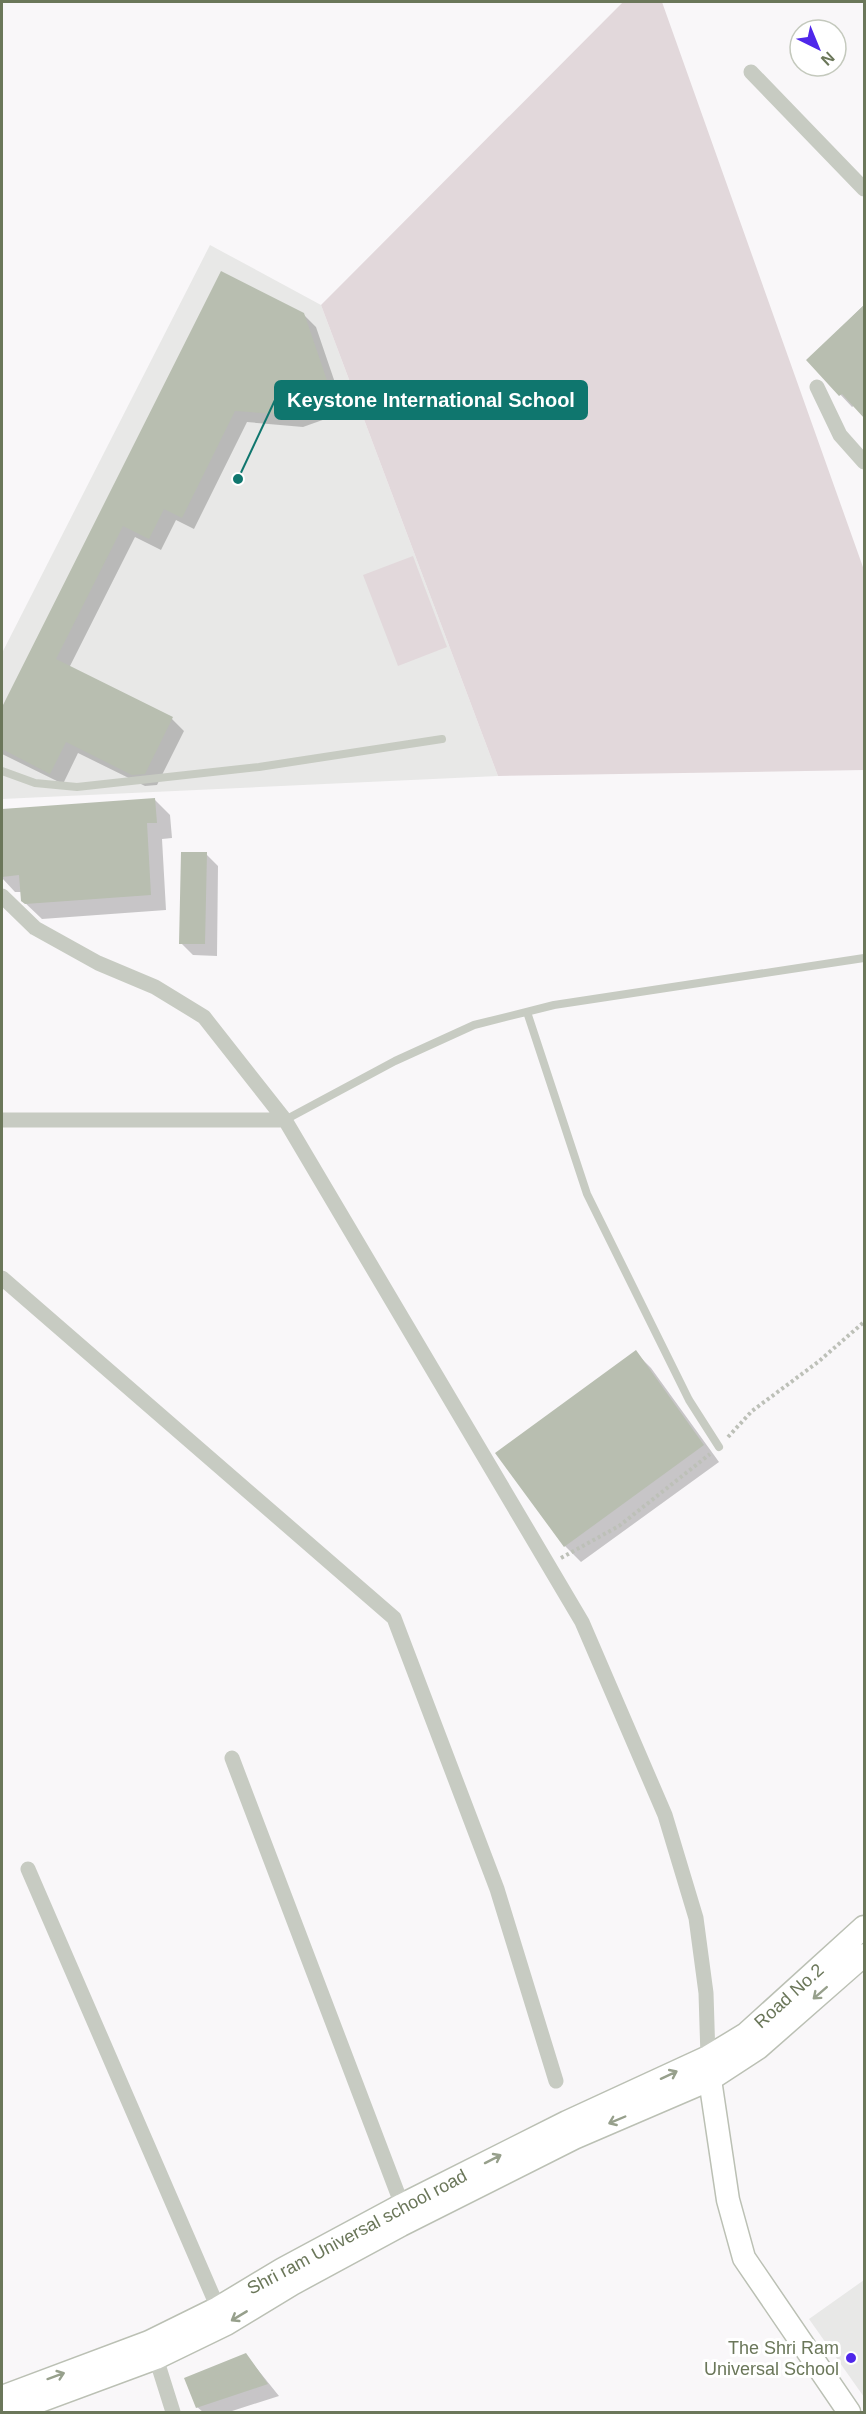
<svg xmlns="http://www.w3.org/2000/svg" width="866" height="2414" viewBox="0 0 866 2414" font-family="Helvetica,sans-serif">
<style>
.built{fill:#e8e8e7}
.green{fill:#e2d8db}
.shadow{fill:#0003}
.building{fill:#b8beb0}
.lines{fill:none;stroke-linecap:round;stroke-linejoin:round}
.secondary-casing{stroke:#bbc0b4;stroke-width:25}
.path{stroke:#bdc0b8;stroke-width:4;stroke-dasharray:3 3;stroke-linecap:butt}
.lane{stroke:#c7cbc2;stroke-width:8}
.street{stroke:#c7cbc2;stroke-width:15}
.secondary{stroke:#fff;stroke-width:22}
.oneway{stroke:#97a08c}
.poi-dot{fill:#4f27ea;stroke:#fff;stroke-width:2}
.labels{text-anchor:middle;dominant-baseline:central;stroke-width:6;stroke-linejoin:round;paint-order:stroke}
.street-label{font-size:18px;fill:#6b775a;stroke:#fff}
.poi-label{font-size:18px;fill:#6b775a;stroke:#fff;text-anchor:end}
.leader{fill:none;stroke:#0f766e;stroke-width:2}
.callout-dot{fill:#0f766e;stroke:#fff;stroke-width:2}
.callout{fill:#0f766e;stroke:#0f766e;stroke-width:2}
.callout-label{font-size:20px;text-anchor:middle;font-weight:bold;fill:#fff}
</style>
<rect width="100%" height="100%" fill="#f9f7f9"/>
<!-- built -->
<path class="built" d="M210,245L321,305L498,776L2,799V653Z
M864,2280V2397L809,2319Z"/>
<!-- green -->
<path class="green" d="M623,2H662L864,570V770L498,776L321,305Z
M413,556L447,647L398,666L363,575Z"/>
<!-- shadow -->
<path class="shadow" d="M221,273L303,314L316,327L345,412L303,427L247,422L194,529L176,520L161,550L135,537L69,668L172,719L184,731L157,785L145,786L78,753L63,784L2,754V710Z
M864,305V416L855,405L852,407L808,360Z
M154,799L170,815L172,838L162,839L166,910L42,919L23,901L22,892H15L2,878V811Z
M206,854L218,866L217,956L193,955L181,943Z
M635,1352L651,1368L719,1462L581,1562L565,1546L498,1453Z
M246,2355L279,2396L229,2412H203L197,2407Z"/>
<!-- building -->
<path class="building" d="M221,271L304,313L334,401L290,415L235,411L182,518L164,509L149,539L123,526L56,659L173,717L145,774L132,775L66,742L50,774L2,749V707Z
M864,305V418L842,394L839,396L806,360Z
M155,798L157,823H147L151,895L25,904L21,901L19,875L2,877V809Z
M181,852H207L205,944H179Z
M636,1350L704,1445L564,1547L495,1453Z
M246,2353L268,2384L196,2408L184,2378Z"/>
<g class="lines">
<defs>
<path id="secondary" d="M708,2066L728,2200L744,2258L849,2412
M2,2397L149,2342L218,2308L283,2269L402,2205L567,2122L708,2057L746,2034L864,1927
M10,2412L156,2358L226,2324L292,2284L401,2225L574,2138L709,2080L758,2048L864,1955"/>
</defs>
<!-- secondary casing -->
<use href="#secondary" class="secondary-casing"/>
<!-- path -->
<path class="path" d="M728,1437L752,1411L818,1362L864,1322
M561,1558L619,1526L710,1454"/>
<!-- lane -->
<path class="lane" d="M2,771L35,783L77,787L259,767L442,739
M527,1012L587,1194L689,1400L719,1447
M285,1120L395,1061L474,1025L554,1005L864,958"/>
<!-- street -->
<path class="street" d="M751,72L864,189
M817,387L840,435L864,462
M2,896L35,928L98,963L155,987L204,1017L285,1120L582,1622L665,1815L696,1918L706,1993L708,2057
M2,1120H285
M2,1278L394,1618L497,1889L556,2081
M232,1758L402,2205
M28,1869L218,2308
M156,2358L173,2412"/>
<!-- secondary -->
<use href="#secondary" class="secondary"/>
</g>
<!-- one-way arrows -->
<defs><path id="oneway-shaft" d="M-6 0H5M1.5-3L5.5 0L1.5 3" fill="none" stroke-width="1.6" stroke-linecap="round" stroke-linejoin="round" transform="scale(1.5)"/></defs>
<g class="oneway">
<use href="#oneway-shaft" transform="translate(820 1993) rotate(139)"/>
<use href="#oneway-shaft" transform="translate(669 2075) rotate(-25)"/>
<use href="#oneway-shaft" transform="translate(617 2120) rotate(157)"/>
<use href="#oneway-shaft" transform="translate(493 2159) rotate(-27)"/>
<use href="#oneway-shaft" transform="translate(239 2316) rotate(149)"/>
<use href="#oneway-shaft" transform="translate(56 2376) rotate(-20)"/>
</g>
<!-- markers -->
<circle class="poi-dot" cx="851" cy="2358" r="6"/>
<g class="labels">
<!-- street labels -->
<g class="street-label">
<text transform="translate(789 1996) rotate(-42)">Road No.2</text>
<text transform="translate(357 2232) rotate(-28)">Shri ram Universal school road</text>
</g>
<!-- poi labels -->
<g class="poi-label">
<text x="839" y="2348">The Shri Ram<tspan x="839" dy="21">Universal School</tspan></text>
</g>
</g>
<!-- callouts -->
<path class="leader" d="M238 479L275 400"/>
<circle class="callout-dot" cx="238" cy="479" r="6"/>
<rect class="callout" x="275" y="381" width="312" height="38" rx="6"/>
<g class="callout-label">
<text x="431" y="407">Keystone International School</text>
</g>
<!-- border -->
<rect width="866" height="2414" fill="none" stroke="#6b775a" stroke-width="6"/>
<!-- north arrow -->
<g transform="translate(818 48) rotate(137)"><circle r="28" fill="#ffffff" stroke="#c4c9bd" stroke-width="1.5"/>
<path d="M0-4.5L10 22L0 15L-10 22Z" fill="#4f27ea"/>
<text y="-9" font-size="16" font-weight="bold" text-anchor="middle" fill="#6b775a">N</text>
</g>
</svg>
